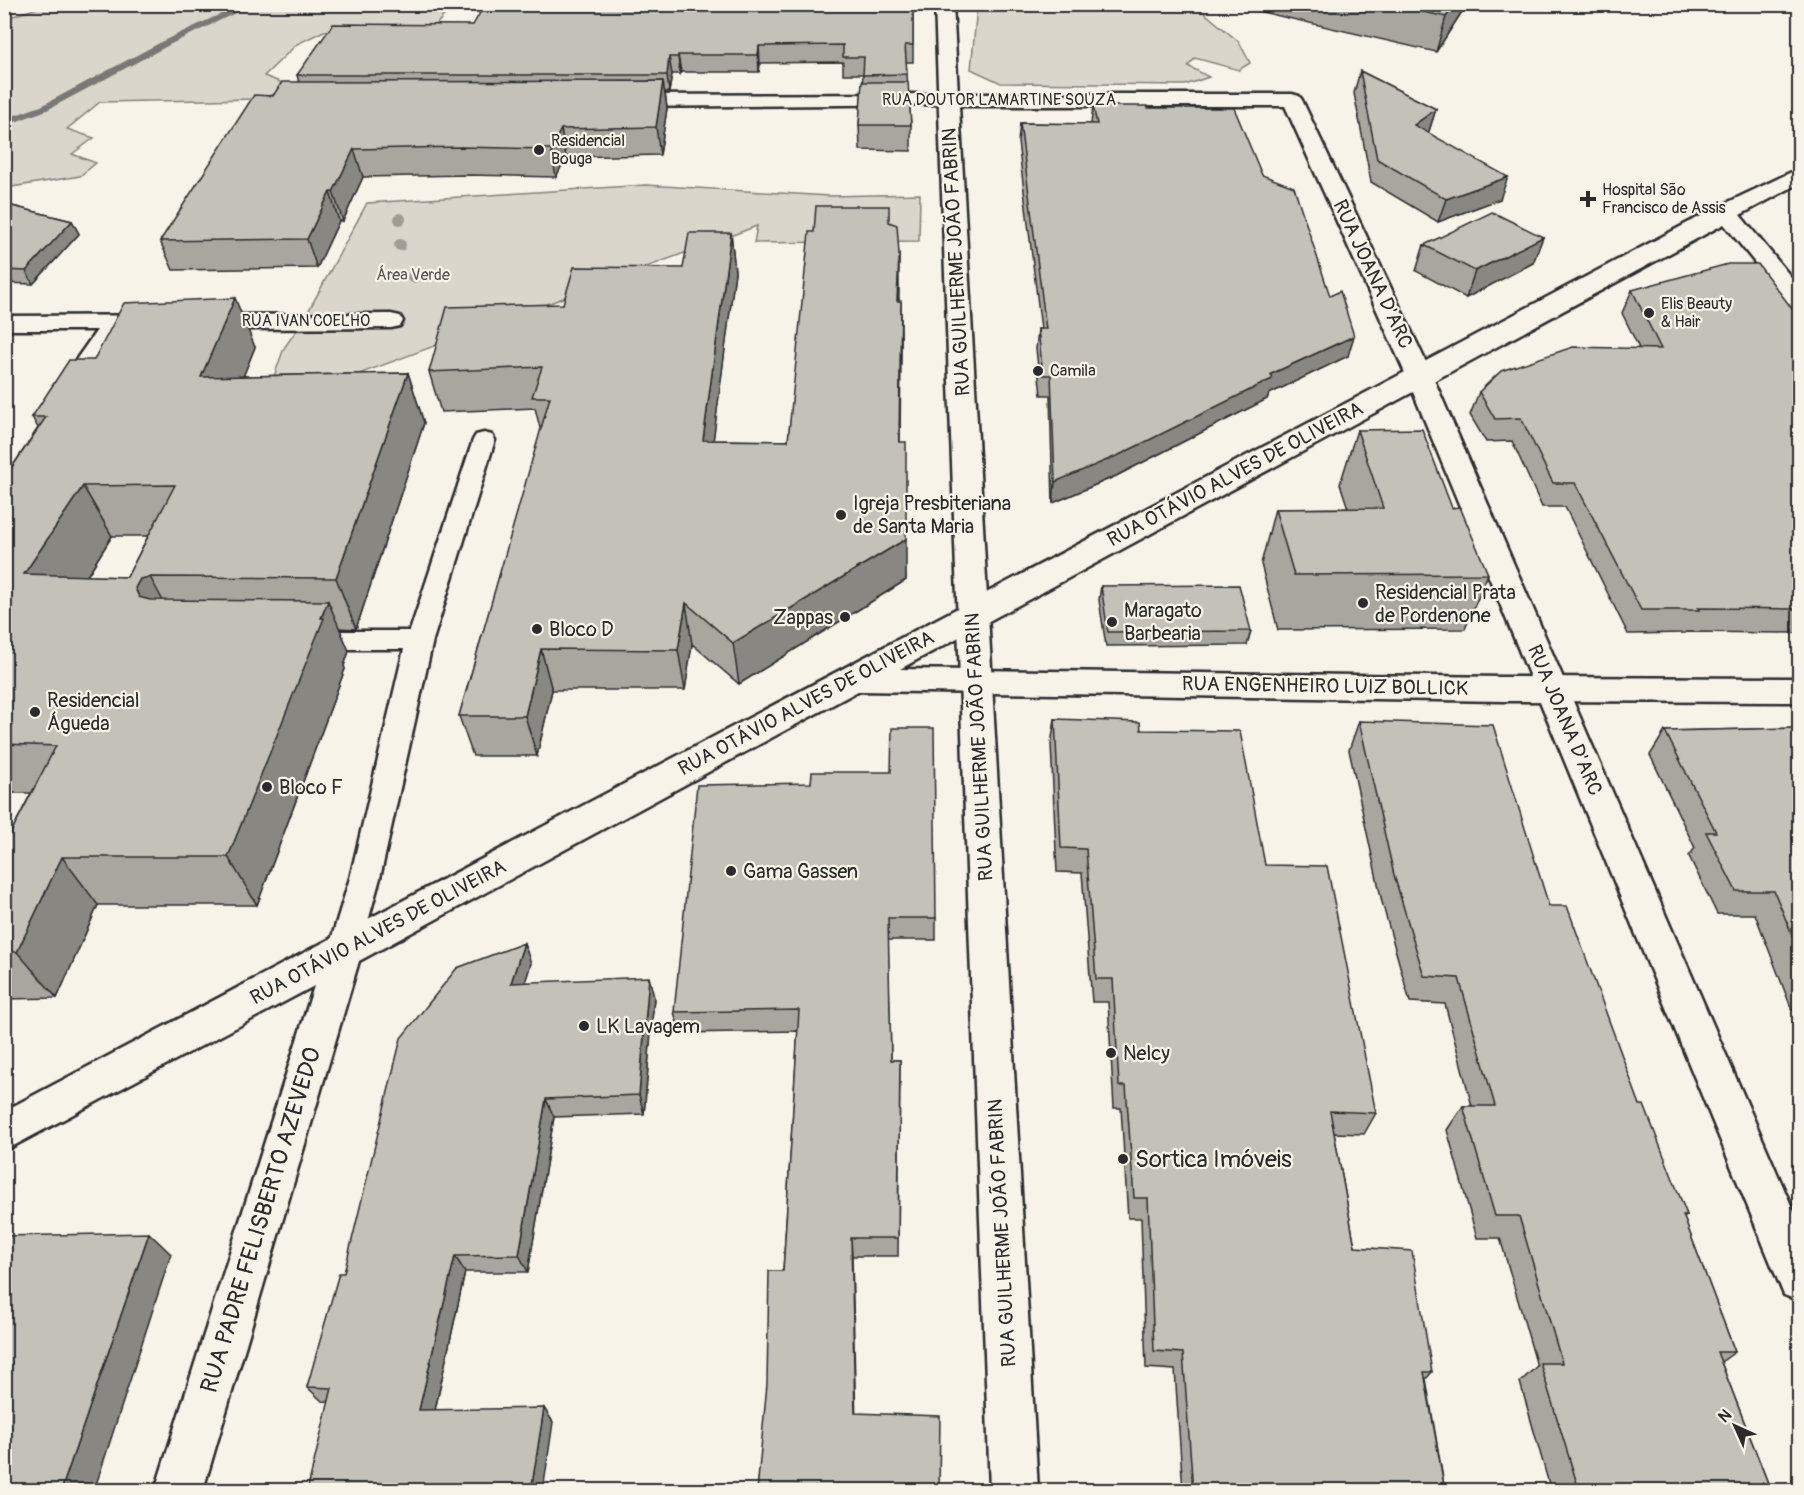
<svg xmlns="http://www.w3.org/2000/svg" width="1804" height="1495" viewBox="0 0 1804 1495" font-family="Pangolin,sans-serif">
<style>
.green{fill:#dad6cc;stroke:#82807c;stroke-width:1.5}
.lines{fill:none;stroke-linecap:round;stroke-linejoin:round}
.stream{fill:#7a7874;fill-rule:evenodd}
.lane-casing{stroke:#2b2b2b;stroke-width:5}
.street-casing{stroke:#2b2b2b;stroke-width:5}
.secondary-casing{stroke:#2b2b2b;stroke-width:5}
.lane{fill:#f7f3e8;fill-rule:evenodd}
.street{fill:#f7f3e8;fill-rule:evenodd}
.secondary{fill:#f7f3e8;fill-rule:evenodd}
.tree{fill:#9f9d96}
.wall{fill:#a9a69f;stroke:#2b2b2b;stroke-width:1.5;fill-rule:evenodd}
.shaded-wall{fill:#898782;stroke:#2b2b2b;stroke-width:1.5}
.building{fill:#c4c1b9;stroke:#2b2b2b;stroke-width:1.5;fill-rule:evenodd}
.poi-dot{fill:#2b2b2b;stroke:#f7f3e8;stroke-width:2}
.labels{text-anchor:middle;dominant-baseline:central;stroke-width:4.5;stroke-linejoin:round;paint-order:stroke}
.far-street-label{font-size:16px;fill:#2b2b2b;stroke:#f7f3e8}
.far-poi-label{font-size:16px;fill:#2b2b2b;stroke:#f7f3e8;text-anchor:start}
.far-park-label{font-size:16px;fill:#575653;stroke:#f7f3e8}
.street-label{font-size:20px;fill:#2b2b2b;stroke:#f7f3e8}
.poi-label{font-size:20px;fill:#2b2b2b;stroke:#f7f3e8;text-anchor:start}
.near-poi-label{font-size:24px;fill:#2b2b2b;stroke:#f7f3e8;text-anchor:start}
.near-street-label{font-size:24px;fill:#2b2b2b;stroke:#f7f3e8}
</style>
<rect width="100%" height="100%" fill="#f7f3e8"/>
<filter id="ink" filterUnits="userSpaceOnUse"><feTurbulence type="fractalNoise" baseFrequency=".0167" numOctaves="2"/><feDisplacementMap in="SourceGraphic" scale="12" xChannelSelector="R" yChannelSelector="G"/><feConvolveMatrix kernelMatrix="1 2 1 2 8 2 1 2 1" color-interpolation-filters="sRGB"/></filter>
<g filter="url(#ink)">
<!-- green -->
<path class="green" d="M49,4L453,5L435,26L324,31L297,44L264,76L296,88L257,99L100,102L67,129L94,138L72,154L96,163L80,176L5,188L4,19Z
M1099,5H1195L1239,42L1250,63L1239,70L1195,58L1188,66L1209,77L1185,85L1001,83L971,69L977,7H1086Z
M646,185L829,196L920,194L919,241L754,243L757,226L262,410L284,348L303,321L367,203Z"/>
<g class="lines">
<!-- stream -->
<path class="stream" d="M242,4H254L171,44L47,110L4,126V119L41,106L165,40Z"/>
<defs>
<path id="lane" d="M484,433L492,435L495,440L433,640L380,878L360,950L355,960L344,964L333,960L328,950L350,878L404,649H306L297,647L293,640L297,633L306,631H410L473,440L476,435Z"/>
<path id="street" d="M948,94L955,96L958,100L955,104L620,107L613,105L610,101L613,97L620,95Z
M1800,168V183L1740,215L1800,288V311L1792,309L1724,224L900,669L1503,677L1800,678V702L1503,701L858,691L359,961L203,1490H155L314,986L4,1151V1111L1718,207Z
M391,314L400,316L403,321L400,326L391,328L122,330L71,403L62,406L53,403L49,398L97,330H4V316Z"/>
<path id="secondary" d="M935,4H953L958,94H1292L1299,96L1302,100L1432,375L1800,1226V1301L1784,1295L1406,375L1285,106H959L1038,1490H990Z"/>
</defs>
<!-- lane casing -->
<use href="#lane" class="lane-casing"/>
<!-- street casing -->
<use href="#street" class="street-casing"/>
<!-- secondary casing -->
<use href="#secondary" class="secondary-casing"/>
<!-- lane -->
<use href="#lane" class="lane"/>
<!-- street -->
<use href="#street" class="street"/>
<!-- secondary -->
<use href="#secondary" class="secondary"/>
</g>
<!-- trees -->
<g class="tree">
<circle cx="400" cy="219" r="6"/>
<circle cx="400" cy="245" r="6"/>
<circle cx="413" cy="277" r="6"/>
</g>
<!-- wall -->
<path class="wall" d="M1245,4H1467L1436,52L1244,8Z
M772,5H913V62H906L911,125V151L860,150L859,125L863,74H843V62L760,63L759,72H681L680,74H672L669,92H665L667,108L660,155L566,157L556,177L468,175L363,177L343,221H339L317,268L173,270L160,241L273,96L299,82L297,75L473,25Z
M1360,71L1436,109L1429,131L1428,132L1500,199L1438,222L1371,182L1354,93Z
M1093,106L1148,108L1262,175L1348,356L1269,394L1267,399L1116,476L1053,503L1050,395H1041L1036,349L1038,329H1041L1018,142L1020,123L1091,124Z
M4,204L72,221L79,234L33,284L4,283Z
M889,222L899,301L901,341L900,442L906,580L739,684L692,644L685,690H552L537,756H473L459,716L541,432L535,408L441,412L429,372L563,304L683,268L731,233L735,272L713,440L788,441L814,232Z
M1543,237L1533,263L1466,298L1416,271L1424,245Z
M1632,290L1800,319V633L1686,632L1685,633L1628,634L1565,507H1542L1512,441L1486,442L1470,415L1479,392L1639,348L1622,313Z
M255,347L243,376L408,373L424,423L356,629L339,628L349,651L344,666L345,669L257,905H98L57,998L4,999V846L31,793H4V479L38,428L32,417L94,360ZM112,536H148L127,577L87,576Z
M1357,430L1452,508L1488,574L1465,629L1278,630L1261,564L1275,509L1348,508L1340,484Z
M1101,586L1251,631L1247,645L1106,646L1099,600Z
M1055,719L1141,730L1265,865L1376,1113L1364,1134L1334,1133L1355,1247L1432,1372L1426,1379L1445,1491H1183L1175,1370L1146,1368L1141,1218H1128L1121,1108H1114L1108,1002H1092L1082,873L1057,872L1051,744Z
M1359,721L1549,906L1640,1105L1687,1215L1684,1218L1735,1352L1721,1362L1771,1491H1551L1520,1382L1537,1366L1500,1238H1477L1447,1130L1463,1106H1472L1445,1004L1410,1002L1382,902L1349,750Z
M1800,728V1011L1792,1010L1755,914H1717L1689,856L1695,848L1650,755L1665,731Z
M811,783L936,918V940H888L891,1060H900L898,1256H852L757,1491L783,1271L798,1031L680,1033L674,1012Z
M531,963L525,982L654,997L644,1114L554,1117L528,1272H465L435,1410L553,1422L322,1401L307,1387L344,1273Z"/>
<!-- shaded-wall -->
<path class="shaded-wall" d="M1455,4H1467L1436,52L1446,17Z
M759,46L760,63L759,72L758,55Z
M678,55L681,72L680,74L678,57Z
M669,57L672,74L669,92L667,75Z
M663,81L667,108L660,155L656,127Z
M1436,109L1429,131L1408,147L1414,125Z
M561,129L566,157L556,177L551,149Z
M354,149L363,177L343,221L333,192Z
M1508,177L1500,199L1438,222L1446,199Z
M330,192L339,221L317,268L307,239Z
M72,221L79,234L33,284L26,271Z
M731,233L735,272L708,481L703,440Z
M1543,237L1533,263L1466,298L1475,271Z
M899,254V294L897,341V301Z
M235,298L255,347L223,427L201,377Z
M901,301V341L899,483V442Z
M1354,336L1348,356L1269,394L1267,399L1116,476L1053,503L1055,482L1271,374Z
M408,373L424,423L356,629L336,578Z
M83,486L112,536L57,624L24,574Z
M906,539V580L739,684L733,643Z
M150,577L178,628L139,597L135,588L140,579Z
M328,601L349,651L344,666L345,669L257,905L228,857Z
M686,603L692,644L685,690L678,650Z
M541,649L552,690L537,756L525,716Z
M62,857L98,905L57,998L17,952Z
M524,943L531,963L519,1003L511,983Z
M649,977L654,997L644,1114L639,1095Z
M546,1099L554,1117L528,1272L519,1255Z
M149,1233L171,1254L94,1491H61Z
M851,1238L852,1256L856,1427L855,1413Z
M455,1256L465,1272L432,1424L419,1410Z
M544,1408L553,1422L543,1491H531Z"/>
<!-- building -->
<path class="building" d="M485,4H772V5L903,4V5H913V45H905L907,74L863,75L864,57H843V45L759,46L758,55H678V57H669L667,75H297L333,24L473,25Z
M1388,4H1455L1446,17Z
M1360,71L1436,109L1414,125L1508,177L1446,199L1377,159Z
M663,81L656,127L561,129L551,149L461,147L354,149L333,192H330L307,239L160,241L254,95L273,96L282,82Z
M862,82H908L911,125H859Z
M1093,106H1147L1148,108H1234L1262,175L1294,187L1330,296L1340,291L1354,336L1271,374L1272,379L1119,455L1055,482L1051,375H1043L1038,329H1046L1020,123L1097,124Z
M4,204L72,221L26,271L4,270Z
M816,206H889V222L897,225L899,254L897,301H901L899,442H906V539L733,643L686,603L678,650L541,649L525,716H459L550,397H532L542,367L429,372L447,307L563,304L574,267L683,268L689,233H731L703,440L788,441L809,232H814Z
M1492,212L1543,237L1475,271L1424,245Z
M1728,264H1758L1800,319V326H1797L1800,330V609L1698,608L1699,610H1641L1575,483H1553L1521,418L1495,419L1479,392L1501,371L1573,347L1661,349L1632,290Z
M235,298L201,377L408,373L336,578L150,577L140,579L135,588L139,597L150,600L328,601L321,618H324L228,857H62L17,952H4V846L56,746L4,744V479L46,417H32L69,360H94L124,303ZM175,485L127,577L24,574L83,486Z
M1422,429L1452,508L1460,507L1488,574L1294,575L1275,509L1383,508L1357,430Z
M1239,585L1251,631L1108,632L1101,586Z
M1055,719L1140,722L1141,730L1240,731L1265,865L1327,866L1376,1113L1330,1111L1355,1247L1412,1251L1432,1372H1424L1445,1491H1193L1183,1353L1154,1351L1148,1198H1134L1126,1086H1119L1113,979H1096L1086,849L1061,848Z
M1359,721L1493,725L1549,906H1567L1640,1105H1644L1687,1215H1683L1735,1352H1717L1771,1491L1579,1490L1540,1363H1562L1519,1216H1495L1463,1106H1495L1459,978L1424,976L1394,875Z
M892,728H934L936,918H888L891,1060H900L898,1238H851L855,1413L940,1416L939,1491H757L767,1384L769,1271H783L799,1010L674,1012L697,785L811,783L812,772H891Z
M1800,728V954L1774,891H1736L1706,832H1716L1665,731Z
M524,943L511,983L649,977L639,1095L546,1099L519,1255L455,1256L419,1410L544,1408L531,1491H307L332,1388L307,1387L339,1273H344L401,1038L457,968Z
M149,1233L61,1491H4V1236Z"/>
</g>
<!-- markers -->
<g class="poi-dot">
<circle cx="539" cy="150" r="6"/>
<path d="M1585 190h6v6h6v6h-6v6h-6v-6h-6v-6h6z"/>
<circle cx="1649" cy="313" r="6"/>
<circle cx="1038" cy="371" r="6"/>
<circle cx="841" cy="515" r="6"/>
<circle cx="1363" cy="603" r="6"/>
<circle cx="845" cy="617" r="6"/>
<circle cx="1112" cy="622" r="6"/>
<circle cx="537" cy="629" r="6"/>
<circle cx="35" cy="712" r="6"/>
<circle cx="267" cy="787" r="6"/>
<circle cx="731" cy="871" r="6"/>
<circle cx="584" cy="1026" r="6"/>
<circle cx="1111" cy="1053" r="6"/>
<circle cx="1123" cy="1159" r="6"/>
</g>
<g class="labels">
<!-- far-street labels -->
<g class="far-street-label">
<text x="999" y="100">RUA DOUTOR LAMARTINE SOUZA</text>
<text x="306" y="321">RUA IVAN COELHO</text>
</g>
<!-- far-poi labels -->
<g class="far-poi-label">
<text x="551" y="141">Residencial<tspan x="551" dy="18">Bouga</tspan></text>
<text x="1602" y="190">Hospital São<tspan x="1602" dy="18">Francisco de Assis</tspan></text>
<text x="1661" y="304">Elis Beauty<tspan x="1661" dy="18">&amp; Hair</tspan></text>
<text x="1050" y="371">Camila</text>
</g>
<!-- far-park labels -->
<g class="far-park-label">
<text x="413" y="275">Área Verde</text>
</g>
<!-- street labels -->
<g class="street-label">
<text transform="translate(956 262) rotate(-93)">RUA GUILHERME JOÃO FABRIN</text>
<text transform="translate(1373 274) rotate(65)">RUA JOANA D'ARC</text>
<text transform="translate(1235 474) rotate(-28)">RUA OTÁVIO ALVES DE OLIVEIRA</text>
<text transform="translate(1325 686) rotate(1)">RUA ENGENHEIRO LUIZ BOLLICK</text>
<text transform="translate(806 703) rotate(-28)">RUA OTÁVIO ALVES DE OLIVEIRA</text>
<text transform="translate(1565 720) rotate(67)">RUA JOANA D'ARC</text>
<text transform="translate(979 747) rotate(-93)">RUA GUILHERME JOÃO FABRIN</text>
<text transform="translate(378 932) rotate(-28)">RUA OTÁVIO ALVES DE OLIVEIRA</text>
<text transform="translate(1002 1233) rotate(-93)">RUA GUILHERME JOÃO FABRIN</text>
</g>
<!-- poi labels -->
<g class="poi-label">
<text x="853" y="503">Igreja Presbiteriana<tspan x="853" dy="23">de Santa Maria</tspan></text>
<text x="1375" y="592">Residencial Prata<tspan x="1375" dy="23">de Pordenone</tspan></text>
<text x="1124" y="610">Maragato<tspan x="1124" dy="23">Barbearia</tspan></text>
<text x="833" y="617" text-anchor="end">Zappas</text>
<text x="549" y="629">Bloco D</text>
<text x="47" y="700">Residencial<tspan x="47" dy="23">Águeda</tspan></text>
<text x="279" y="787">Bloco F</text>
<text x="743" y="871">Gama Gassen</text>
<text x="596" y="1026">LK Lavagem</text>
<text x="1123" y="1053">Nelcy</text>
</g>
<!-- near-poi labels -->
<g class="near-poi-label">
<text x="1135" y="1159">Sortica Imóveis</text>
</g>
<!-- near-street labels -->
<g class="near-street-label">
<text transform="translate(261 1220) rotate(-73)">RUA PADRE FELISBERTO AZEVEDO</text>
</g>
</g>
<!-- margin -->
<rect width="1804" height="1495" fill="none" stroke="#f7f3e8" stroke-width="24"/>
<rect x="12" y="12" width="1780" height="1471" fill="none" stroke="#2b2b2b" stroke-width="2" filter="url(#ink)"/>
<!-- north arrow -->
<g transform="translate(1735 1426) rotate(315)" stroke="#f7f3e8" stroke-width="4.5" paint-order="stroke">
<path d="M0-4.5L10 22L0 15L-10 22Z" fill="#2b2b2b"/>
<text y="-9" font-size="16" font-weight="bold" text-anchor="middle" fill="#2b2b2b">N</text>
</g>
</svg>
